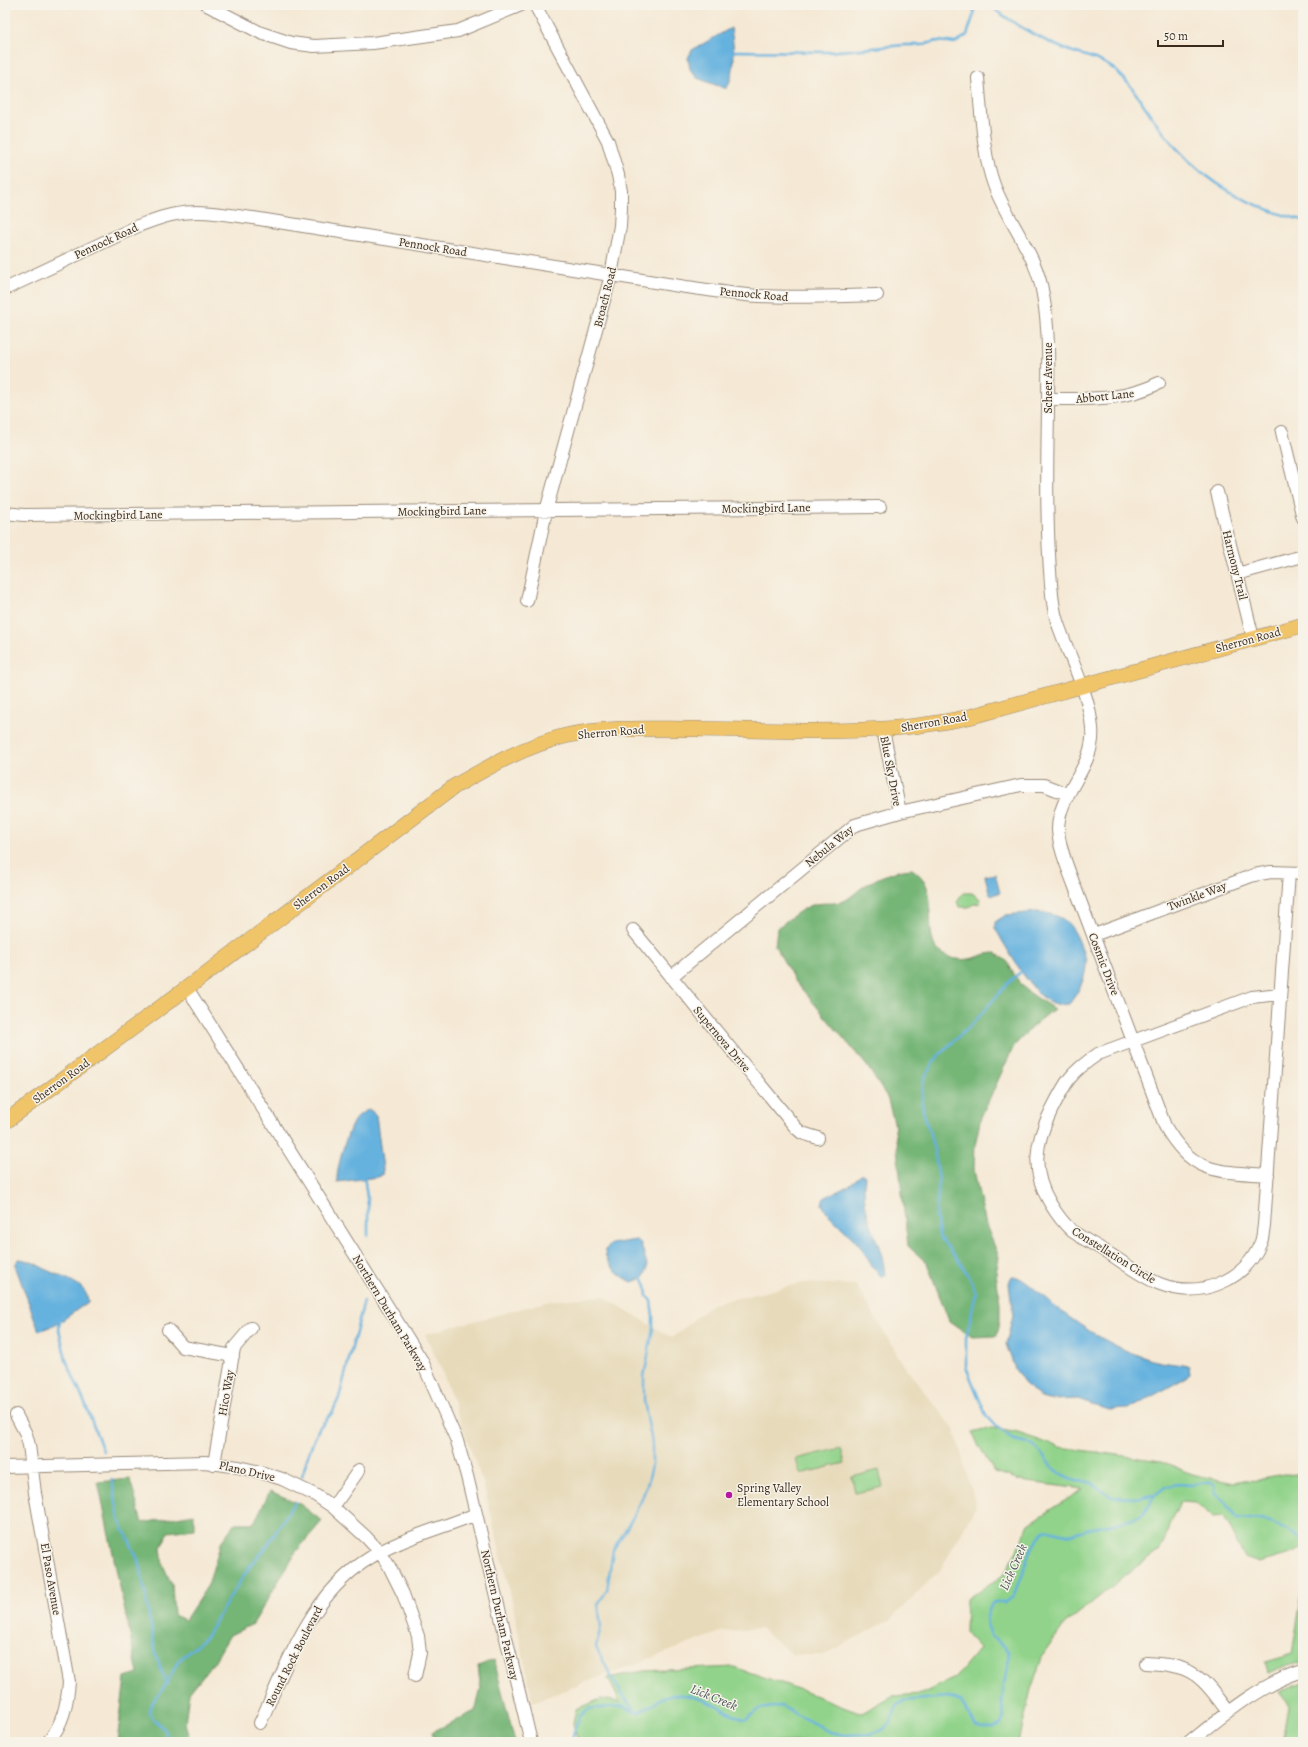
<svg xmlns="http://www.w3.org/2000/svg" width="1308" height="1747" viewBox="0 0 1308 1747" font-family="Alegreya,serif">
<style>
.built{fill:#e7daba}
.green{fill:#91d38a;stroke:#667e54}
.forest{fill:#74b576;stroke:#58704a}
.water{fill:#66b2df;stroke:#506e7e}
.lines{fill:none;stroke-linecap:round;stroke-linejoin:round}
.stream{stroke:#66b2df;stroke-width:2.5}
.minor-casing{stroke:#988a7a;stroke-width:14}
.major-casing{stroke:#988a7a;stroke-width:16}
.minor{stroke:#fff;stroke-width:12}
.major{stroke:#f0c469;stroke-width:15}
.poi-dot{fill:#b5179e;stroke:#f7f3e8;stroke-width:1.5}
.labels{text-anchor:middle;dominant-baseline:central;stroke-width:3;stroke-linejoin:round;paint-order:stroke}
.street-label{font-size:12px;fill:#3b2a1e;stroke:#f7f3e8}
.poi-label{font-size:12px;fill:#3b2a1e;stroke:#f7f3e8;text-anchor:start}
.water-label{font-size:13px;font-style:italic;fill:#485358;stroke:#f7f3e8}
</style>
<rect width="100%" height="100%" fill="#f7f3e8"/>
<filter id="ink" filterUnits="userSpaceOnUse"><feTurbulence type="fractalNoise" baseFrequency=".025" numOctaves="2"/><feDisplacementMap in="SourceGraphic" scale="8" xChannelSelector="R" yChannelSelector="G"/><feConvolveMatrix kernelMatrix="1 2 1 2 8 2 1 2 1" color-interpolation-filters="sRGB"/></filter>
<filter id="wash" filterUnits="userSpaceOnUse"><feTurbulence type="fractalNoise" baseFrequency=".012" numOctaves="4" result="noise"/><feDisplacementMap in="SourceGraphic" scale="16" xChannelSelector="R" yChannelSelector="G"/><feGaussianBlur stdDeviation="0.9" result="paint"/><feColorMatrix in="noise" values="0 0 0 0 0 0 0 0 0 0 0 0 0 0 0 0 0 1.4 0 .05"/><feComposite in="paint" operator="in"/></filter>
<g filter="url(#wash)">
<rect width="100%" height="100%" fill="#f5e9d5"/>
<!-- built -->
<path class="built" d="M803,1283L856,1285L905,1367L954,1429L976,1506L941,1569L890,1620L823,1655H793L761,1629L721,1632L533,1702L510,1592L483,1483L442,1371L425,1334L550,1301L603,1296L672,1338L712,1304Z"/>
<!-- green -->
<path class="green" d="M963,893H972L980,899V903L974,904L968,907H959L957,901Z
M992,1428L1018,1433L1059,1447L1161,1461L1192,1474L1234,1483L1285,1474L1301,1475L1300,1462H1303V1548L1294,1553L1259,1563L1245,1558L1224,1516L1213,1517L1196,1503L1180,1502L1170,1522L1166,1537L1159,1551L1126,1575L1064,1625L1043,1655L1031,1689L1019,1742H697L690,1740L578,1742L573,1723L576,1709L601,1699L620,1702L608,1678L644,1671L734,1667L787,1685L862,1713L892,1696L921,1694L955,1678L979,1649L965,1631L966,1599L1002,1576L1015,1555L1029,1524L1083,1489L1027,1482L994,1472L972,1433Z
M841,1448L845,1463L800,1474L796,1459Z
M879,1470L883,1487L855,1493L852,1477Z
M1303,1588V1662L1282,1667L1268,1673L1265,1662L1292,1654Z
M1303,1683V1742H1283L1289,1706L1278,1692Z"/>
<!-- forest -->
<path class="forest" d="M912,869C939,886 926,916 933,942C936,952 948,958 957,959C972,962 981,953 996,953L1008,962L1014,975L1027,991L1054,1009L1033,1026L1014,1046L981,1117L975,1145L974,1169L978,1190L986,1225L999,1257L996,1273L1000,1303V1320L997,1336L972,1337L949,1321L927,1263L908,1246L894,1122L887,1097L867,1066L795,981L775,946L777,928C787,921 804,906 816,904C827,902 836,905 846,900C853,896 859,889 866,885C880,876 895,870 912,869Z
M130,1479L142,1523L194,1514V1529L168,1532L161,1548L163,1565L172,1585L174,1615L185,1620L208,1585L221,1542L235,1523H254L270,1491L300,1504L322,1521L295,1553L253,1624L230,1635L214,1662L189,1693L185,1723L190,1742H117L125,1678L138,1674L98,1482Z
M494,1660L515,1742H435L432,1732L475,1711L481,1689L478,1666Z"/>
<!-- water -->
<path class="water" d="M731,28C734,49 737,68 727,88H724L697,78L690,69L688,58L692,50Z
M995,874L1000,893L990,895L985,876Z
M1036,912C1071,914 1075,930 1086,960C1087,976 1079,992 1069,1004C1063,1005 1056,1005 1050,1002C1031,993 1006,947 995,928V922L1006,915Z
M369,1109L376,1115L383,1169L382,1175L378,1177L337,1182C336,1169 347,1132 354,1121C358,1115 364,1112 369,1109Z
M861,1175H864L865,1176C859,1216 882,1238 885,1275L883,1277C875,1274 865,1253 859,1245C848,1231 830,1220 822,1204L824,1198L848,1186Z
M636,1240L641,1244L647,1265V1271L643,1278L632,1282C620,1276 605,1264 605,1250L611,1244Z
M19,1259C32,1260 40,1267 51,1272C64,1278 88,1284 88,1302L57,1324L39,1331L16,1268V1263Z
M1012,1276C1023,1275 1048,1302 1058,1309C1087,1331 1118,1350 1152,1360C1164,1363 1177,1364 1189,1366L1190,1373L1187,1377L1169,1387L1128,1409L1109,1410L1078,1399L1049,1400L1041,1398L1024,1383L1015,1369L1006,1344L1013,1315L1009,1283Z"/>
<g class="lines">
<!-- stream -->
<path class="stream" d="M989,5C1011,22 1036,37 1062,48C1079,55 1100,58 1115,70C1135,87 1147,112 1163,132C1199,179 1246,207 1303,220
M732,51L828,52L904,45H922L937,41L955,43L959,41L967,35L974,14V5
M1023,970L1009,982L974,1022L939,1055L931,1066L924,1079L922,1094L923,1110L934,1149L939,1180L936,1213L939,1236L959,1261L971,1280L976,1293L966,1338V1367L986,1415L997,1427L1014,1440L1028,1443L1037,1449L1052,1467L1063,1475L1076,1481L1091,1482L1105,1493L1112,1497L1135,1498L1155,1495
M364,1175L368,1205V1236
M60,1320L59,1329L66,1360L86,1406L103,1451
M302,1476L309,1452L319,1428L332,1413L339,1398L364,1301
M112,1480L119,1519L140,1564L156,1655L166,1683
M635,1712L614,1682L596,1647L601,1626L598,1604L607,1590L613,1550L631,1521L641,1501L648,1482L652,1465V1443L644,1401V1377L653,1328V1316L651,1301L647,1296L646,1286L642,1277
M170,1742L165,1730L150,1715L149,1712L151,1705L167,1683L178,1661L206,1637L230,1597L252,1563L264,1550L295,1502
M572,1742L575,1728L580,1716L588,1709L622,1706L636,1713C647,1710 655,1701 666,1697C689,1688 722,1709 744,1720H746L760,1709L781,1706L830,1732L845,1735L871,1734L884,1729L890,1722L897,1706L903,1701L949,1697L961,1702L976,1726L982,1728H994L1001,1724L1004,1717L1001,1700L1009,1658L1008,1651L991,1635L987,1625L986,1619L991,1605L994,1602H1005L1013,1597L1030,1552L1044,1531L1049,1530L1071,1535L1098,1526L1131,1520L1144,1513L1155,1495L1165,1487L1177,1484L1192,1485L1205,1482L1214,1484V1493L1225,1502L1238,1518C1268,1520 1278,1521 1303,1540"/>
</g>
</g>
<g filter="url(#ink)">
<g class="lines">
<defs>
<path id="minor" d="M207,5L261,33L291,43L314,46L373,43L458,31L521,5
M978,78C981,110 983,156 994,185C1008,223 1037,254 1043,295C1050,333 1048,371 1048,408C1047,467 1046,525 1051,584C1052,596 1053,609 1057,621C1068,655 1089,692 1092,728C1096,767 1058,792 1058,830C1059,847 1067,866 1073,882L1165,1126C1193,1175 1217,1171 1268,1175
M5,289L138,226C151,221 163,216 176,214C201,209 228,215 253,218L686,287C711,290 735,295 760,296C799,298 838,296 877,295
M1048,399C1086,399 1125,401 1159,383
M1282,432L1303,518
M1217,492L1253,638
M5,513L24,515L880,507
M1237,574L1303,556
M527,601L546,511L611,275L620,226L621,208V191L618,175L608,141L535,5
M883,730L900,812
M633,930L796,1128L802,1133L818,1138
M1094,935L1254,875L1271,872L1303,873
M671,977L855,825L900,812L1021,785H1044L1067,794
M187,988L422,1361L457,1441L467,1476L531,1742
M1280,994L1252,997L1098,1054C1070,1073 1066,1081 1051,1111C1035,1143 1031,1171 1050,1203C1056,1213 1063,1223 1072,1231C1085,1240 1100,1248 1113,1256C1128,1266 1144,1278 1160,1284C1199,1299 1245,1282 1261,1242C1263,1237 1263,1230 1264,1225L1289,873
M168,1330L183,1347L233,1356
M16,1415L26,1434L29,1445L35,1493L69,1682C67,1705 63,1724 48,1742
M214,1464L234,1348L251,1328
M5,1467L205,1462L238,1467L260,1472L282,1479L315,1495L333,1507L366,1537L380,1552L389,1566L403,1594L418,1636L420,1653L415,1676
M333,1507L359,1470
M1146,1663C1157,1664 1167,1664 1177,1667C1201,1672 1214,1694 1228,1712
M260,1723C290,1658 313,1587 380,1552C409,1536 445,1527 476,1514
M1190,1742C1225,1714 1260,1684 1303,1671"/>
<path id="major" d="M5,1122L187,988L455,786C490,766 525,746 565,736C607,726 651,729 695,729C787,730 878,737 969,717L1303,625"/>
</defs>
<!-- minor casing -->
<use href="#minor" class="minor-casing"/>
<!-- major casing -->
<use href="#major" class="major-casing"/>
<!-- minor -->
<use href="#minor" class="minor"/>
<!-- major -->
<use href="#major" class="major"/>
</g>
</g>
<!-- markers -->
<circle class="poi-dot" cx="729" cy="1495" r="4"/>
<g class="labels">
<!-- street labels -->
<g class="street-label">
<text transform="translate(106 241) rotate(-25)">Pennock Road</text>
<text transform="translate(433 247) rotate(9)">Pennock Road</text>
<text transform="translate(754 294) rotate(5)">Pennock Road</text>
<text transform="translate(605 297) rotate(-76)">Broach Road</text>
<text transform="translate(1048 378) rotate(-90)">Scheer Avenue</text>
<text transform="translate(1105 396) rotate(-6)">Abbott Lane</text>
<text transform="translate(766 508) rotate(-1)">Mockingbird Lane</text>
<text transform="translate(442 511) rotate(-1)">Mockingbird Lane</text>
<text transform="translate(118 515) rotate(-1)">Mockingbird Lane</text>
<text transform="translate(1235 565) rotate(76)">Harmony Trail</text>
<text transform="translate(1248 640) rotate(-15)">Sherron Road</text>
<text transform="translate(934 722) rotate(-10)">Sherron Road</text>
<text transform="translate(611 732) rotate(-5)">Sherron Road</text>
<text transform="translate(891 771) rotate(79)">Blue Sky Drive</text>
<text transform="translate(829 846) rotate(-39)">Nebula Way</text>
<text transform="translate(321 887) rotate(-37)">Sherron Road</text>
<text transform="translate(1197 896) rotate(-21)">Twinkle Way</text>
<text transform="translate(1104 964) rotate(69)">Cosmic Drive</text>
<text transform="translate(722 1039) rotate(50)">Supernova Drive</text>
<text transform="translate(61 1081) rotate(-36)">Sherron Road</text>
<text transform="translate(1114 1255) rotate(32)">Constellation Circle</text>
<text transform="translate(390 1313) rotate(59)">Northern Durham Parkway</text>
<text transform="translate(226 1393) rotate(-80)">Hico Way</text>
<text transform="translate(247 1471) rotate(13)">Plano Drive</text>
<text transform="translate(51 1579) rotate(80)">El Paso Avenue</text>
<text transform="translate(500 1615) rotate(77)">Northern Durham Parkway</text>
<text transform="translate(294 1656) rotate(-63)">Round Rock Boulevard</text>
</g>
<!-- poi labels -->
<g class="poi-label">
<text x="737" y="1488">Spring Valley<tspan x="737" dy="14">Elementary School</tspan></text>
</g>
<!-- water labels -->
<g class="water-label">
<text transform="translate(1013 1567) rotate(-66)">Lick Creek</text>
<text transform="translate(714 1697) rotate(22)">Lick Creek</text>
</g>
</g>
<!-- margin -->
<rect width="1308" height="1747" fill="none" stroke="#f7f3e8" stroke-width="20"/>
<!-- scale -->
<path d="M1158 40v6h65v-6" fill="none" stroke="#3b2a1e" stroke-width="2"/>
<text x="1164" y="40" font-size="12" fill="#3b2a1e" stroke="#f7f3e8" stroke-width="3" paint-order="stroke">50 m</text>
</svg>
